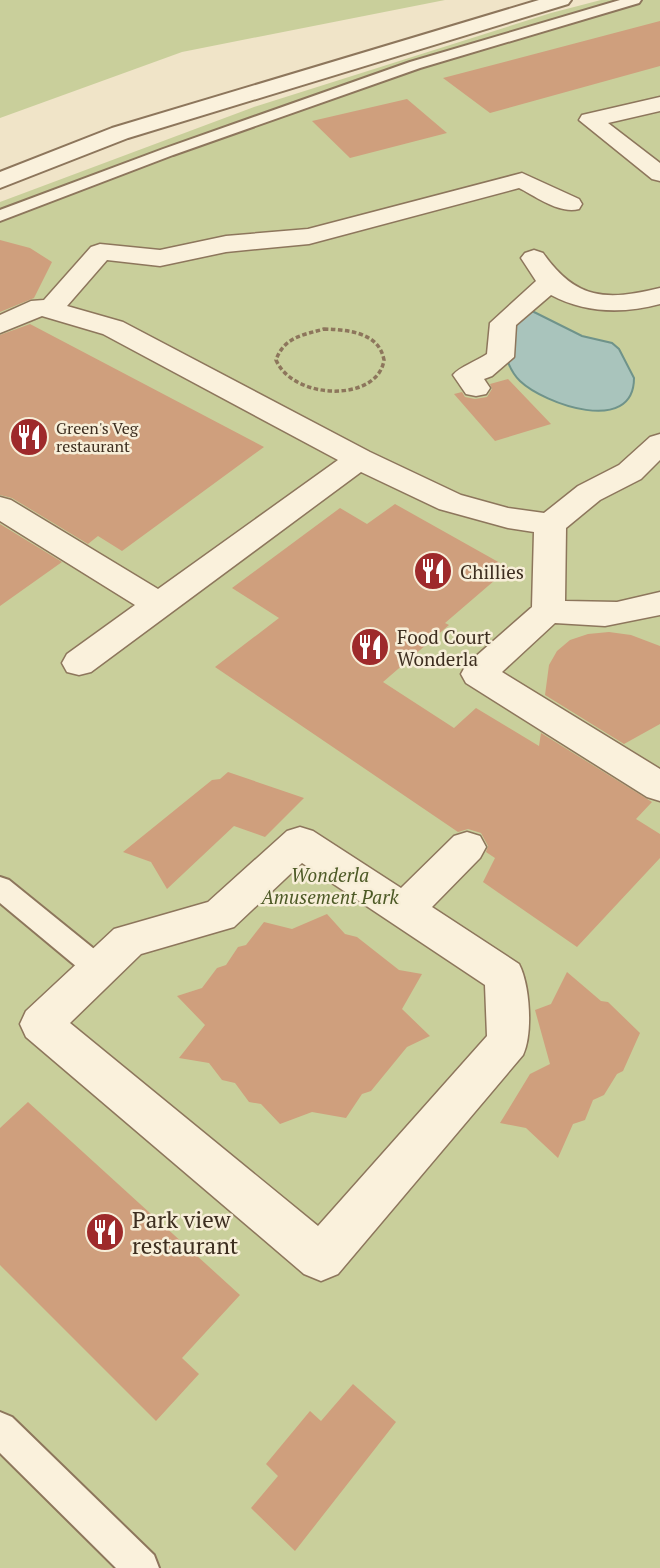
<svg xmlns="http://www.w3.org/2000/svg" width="660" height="1568" viewBox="0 0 660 1568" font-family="'PT Serif',serif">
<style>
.green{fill:#c9cf9b}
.water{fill:#a9c4bc;stroke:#6f938a;stroke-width:2}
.building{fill:#cf9f7d}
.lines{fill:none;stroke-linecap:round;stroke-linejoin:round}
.service-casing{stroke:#8d765c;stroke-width:4}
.pedestrian-casing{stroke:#8d765c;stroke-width:3}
.minor-casing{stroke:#8d765c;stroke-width:4}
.path{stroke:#8d765c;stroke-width:3.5;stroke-dasharray:4.5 2.5;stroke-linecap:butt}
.service{fill:#faf1dc;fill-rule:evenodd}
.pedestrian{fill:#faf1dc;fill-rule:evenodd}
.minor{fill:#faf1dc;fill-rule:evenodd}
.labels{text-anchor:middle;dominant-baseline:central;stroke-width:5;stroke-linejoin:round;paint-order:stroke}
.far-poi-label{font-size:16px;fill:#3d2e20;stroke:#f7eed8;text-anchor:start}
.poi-label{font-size:19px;fill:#3d2e20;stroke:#f7eed8;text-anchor:start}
.park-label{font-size:19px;font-style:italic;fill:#4d5a26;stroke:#f7eed8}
.near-poi-label{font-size:23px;fill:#3d2e20;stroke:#f7eed8;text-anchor:start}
</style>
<rect width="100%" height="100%" fill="#f0e4c8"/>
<!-- green -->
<path class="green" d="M0,0H445L182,52L0,118Z
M601,0H660V1568H0V202L254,107L551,13Z"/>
<!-- water -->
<path class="water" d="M528,309L582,336L612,343L619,349L634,378C634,436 544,404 520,381C509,370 506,357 502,342Z"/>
<!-- building -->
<path class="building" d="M660,21V66L490,113L443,78Z
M407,99L447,133L350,158L312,121Z
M0,240L30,248L52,262L34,298L0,312Z
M30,324L264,447L122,551L98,536L88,544L12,498L0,495V335Z
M508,379L551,424L495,441L454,394L462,392L465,397L475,399L487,397L492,389L490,384Z
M395,504L509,568L445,623L449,625L383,682L454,728L476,708L539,746L541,733L652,802L636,819L660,834V858L577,947L483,882L495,858L486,852L488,846L481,833L468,829L458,832L215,667L279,618L232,588L340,508L367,524Z
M0,524L62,562L0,606Z
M609,632L631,635L660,646V724L624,744L545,695L549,665L557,651L570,640L588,634Z
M228,772L304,798L265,837L234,826L167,889L151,862L123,852L212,780L220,779Z
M327,914L345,934L357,937L399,970L422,974L402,1009L430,1036L407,1047L371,1091L362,1094L346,1118L312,1112L280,1124L261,1104L249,1102L235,1083L222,1080L209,1063L179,1058L205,1025L177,996L202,988L217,968L226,965L238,947L246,945L264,922L292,929Z
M567,972L601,1001L608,1002L640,1033L623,1071L617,1074L604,1095L593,1100L585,1120L573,1124L558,1158L526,1128L500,1123L530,1074L550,1064L535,1010L551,1004Z
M28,1102L240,1295L182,1358L199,1374L156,1421L0,1265V1128Z
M353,1384L396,1422L295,1551L251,1508L278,1476L266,1464L310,1411L321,1421Z"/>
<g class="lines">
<defs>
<path id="service" d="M620,0H641L639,3L420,68L173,155L0,221V210L163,149L410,62Z
M0,877L9,880L109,961L113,969L109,977L99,981L89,977L0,903Z
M0,1412L12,1417L154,1555L159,1568H116L0,1453Z"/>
<path id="pedestrian" d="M660,97V111L608,123L660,163V181L652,179L579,120L582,115Z
M522,173L579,199L582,204L579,209C559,214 537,197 519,188L309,244L226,252L160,266L107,260L67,306L123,322L370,452L461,495L508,508L544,513L578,486L619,465L650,437L660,434V460L641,479L600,500L566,528L565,601L617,602L660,592V615L605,626L555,623L502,672L660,769V801L647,797L466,683L461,674L466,665L532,607L534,532L508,528L439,509L361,472L91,672L79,675L67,672L62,663L67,654L135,605L0,521V497L11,500L158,589L338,460L103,334L42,316L0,333V315L31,301L44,300L91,247L100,244L160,250L226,236L308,229Z
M534,250L543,253C576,300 606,301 660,288V304C623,314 585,313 551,295L516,325L514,357L492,376L484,379L490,388L486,394L476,396L466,394L453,375C459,367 477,361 487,354L490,323L536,281L521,258L525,253Z
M300,827L313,831L401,888L454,836L467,832L480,836L486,847L480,858L432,907L519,964C530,985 533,1034 523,1055L338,1274L321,1281L304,1274L26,1037L20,1024L26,1011L114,929L208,902L287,831ZM302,863L485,985L487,1036L318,1226L70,1023L141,954L234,927Z"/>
<path id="minor" d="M539,0H571L568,4L128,138L0,188V172L112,128Z"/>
</defs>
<!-- service casing -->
<use href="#service" class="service-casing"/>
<!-- pedestrian casing -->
<use href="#pedestrian" class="pedestrian-casing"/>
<!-- minor casing -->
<use href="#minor" class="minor-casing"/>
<!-- path -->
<path class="path" d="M324,329C348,330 379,332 384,360C378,402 294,401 276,360C284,337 303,335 324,329Z"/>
<!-- service -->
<use href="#service" class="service"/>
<!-- pedestrian -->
<use href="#pedestrian" class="pedestrian"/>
<!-- minor -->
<use href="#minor" class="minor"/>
</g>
<!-- icons -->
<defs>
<symbol id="restaurant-disc" viewBox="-11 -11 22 22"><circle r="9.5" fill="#9e2a2b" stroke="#f7eed8"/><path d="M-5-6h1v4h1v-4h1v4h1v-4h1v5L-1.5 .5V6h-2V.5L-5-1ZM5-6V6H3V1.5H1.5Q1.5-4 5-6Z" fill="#fff"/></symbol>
</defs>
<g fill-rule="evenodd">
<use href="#restaurant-disc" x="7" y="415" width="44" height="44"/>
<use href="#restaurant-disc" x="411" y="549" width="44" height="44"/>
<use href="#restaurant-disc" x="348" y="625" width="44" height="44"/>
<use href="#restaurant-disc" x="83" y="1210" width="44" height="44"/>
</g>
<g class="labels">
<!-- far-poi labels -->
<g class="far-poi-label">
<text x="56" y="428">Green's Veg<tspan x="56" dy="18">restaurant</tspan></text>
</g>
<!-- poi labels -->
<g class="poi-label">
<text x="460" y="571">Chillies</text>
<text x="397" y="636">Food Court<tspan x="397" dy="22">Wonderla</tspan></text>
</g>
<!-- park labels -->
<g class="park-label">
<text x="330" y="874">Wonderla<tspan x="330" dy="22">Amusement Park</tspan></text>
</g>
<!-- near-poi labels -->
<g class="near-poi-label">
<text x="132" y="1219">Park view<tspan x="132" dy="26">restaurant</tspan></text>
</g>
</g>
</svg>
